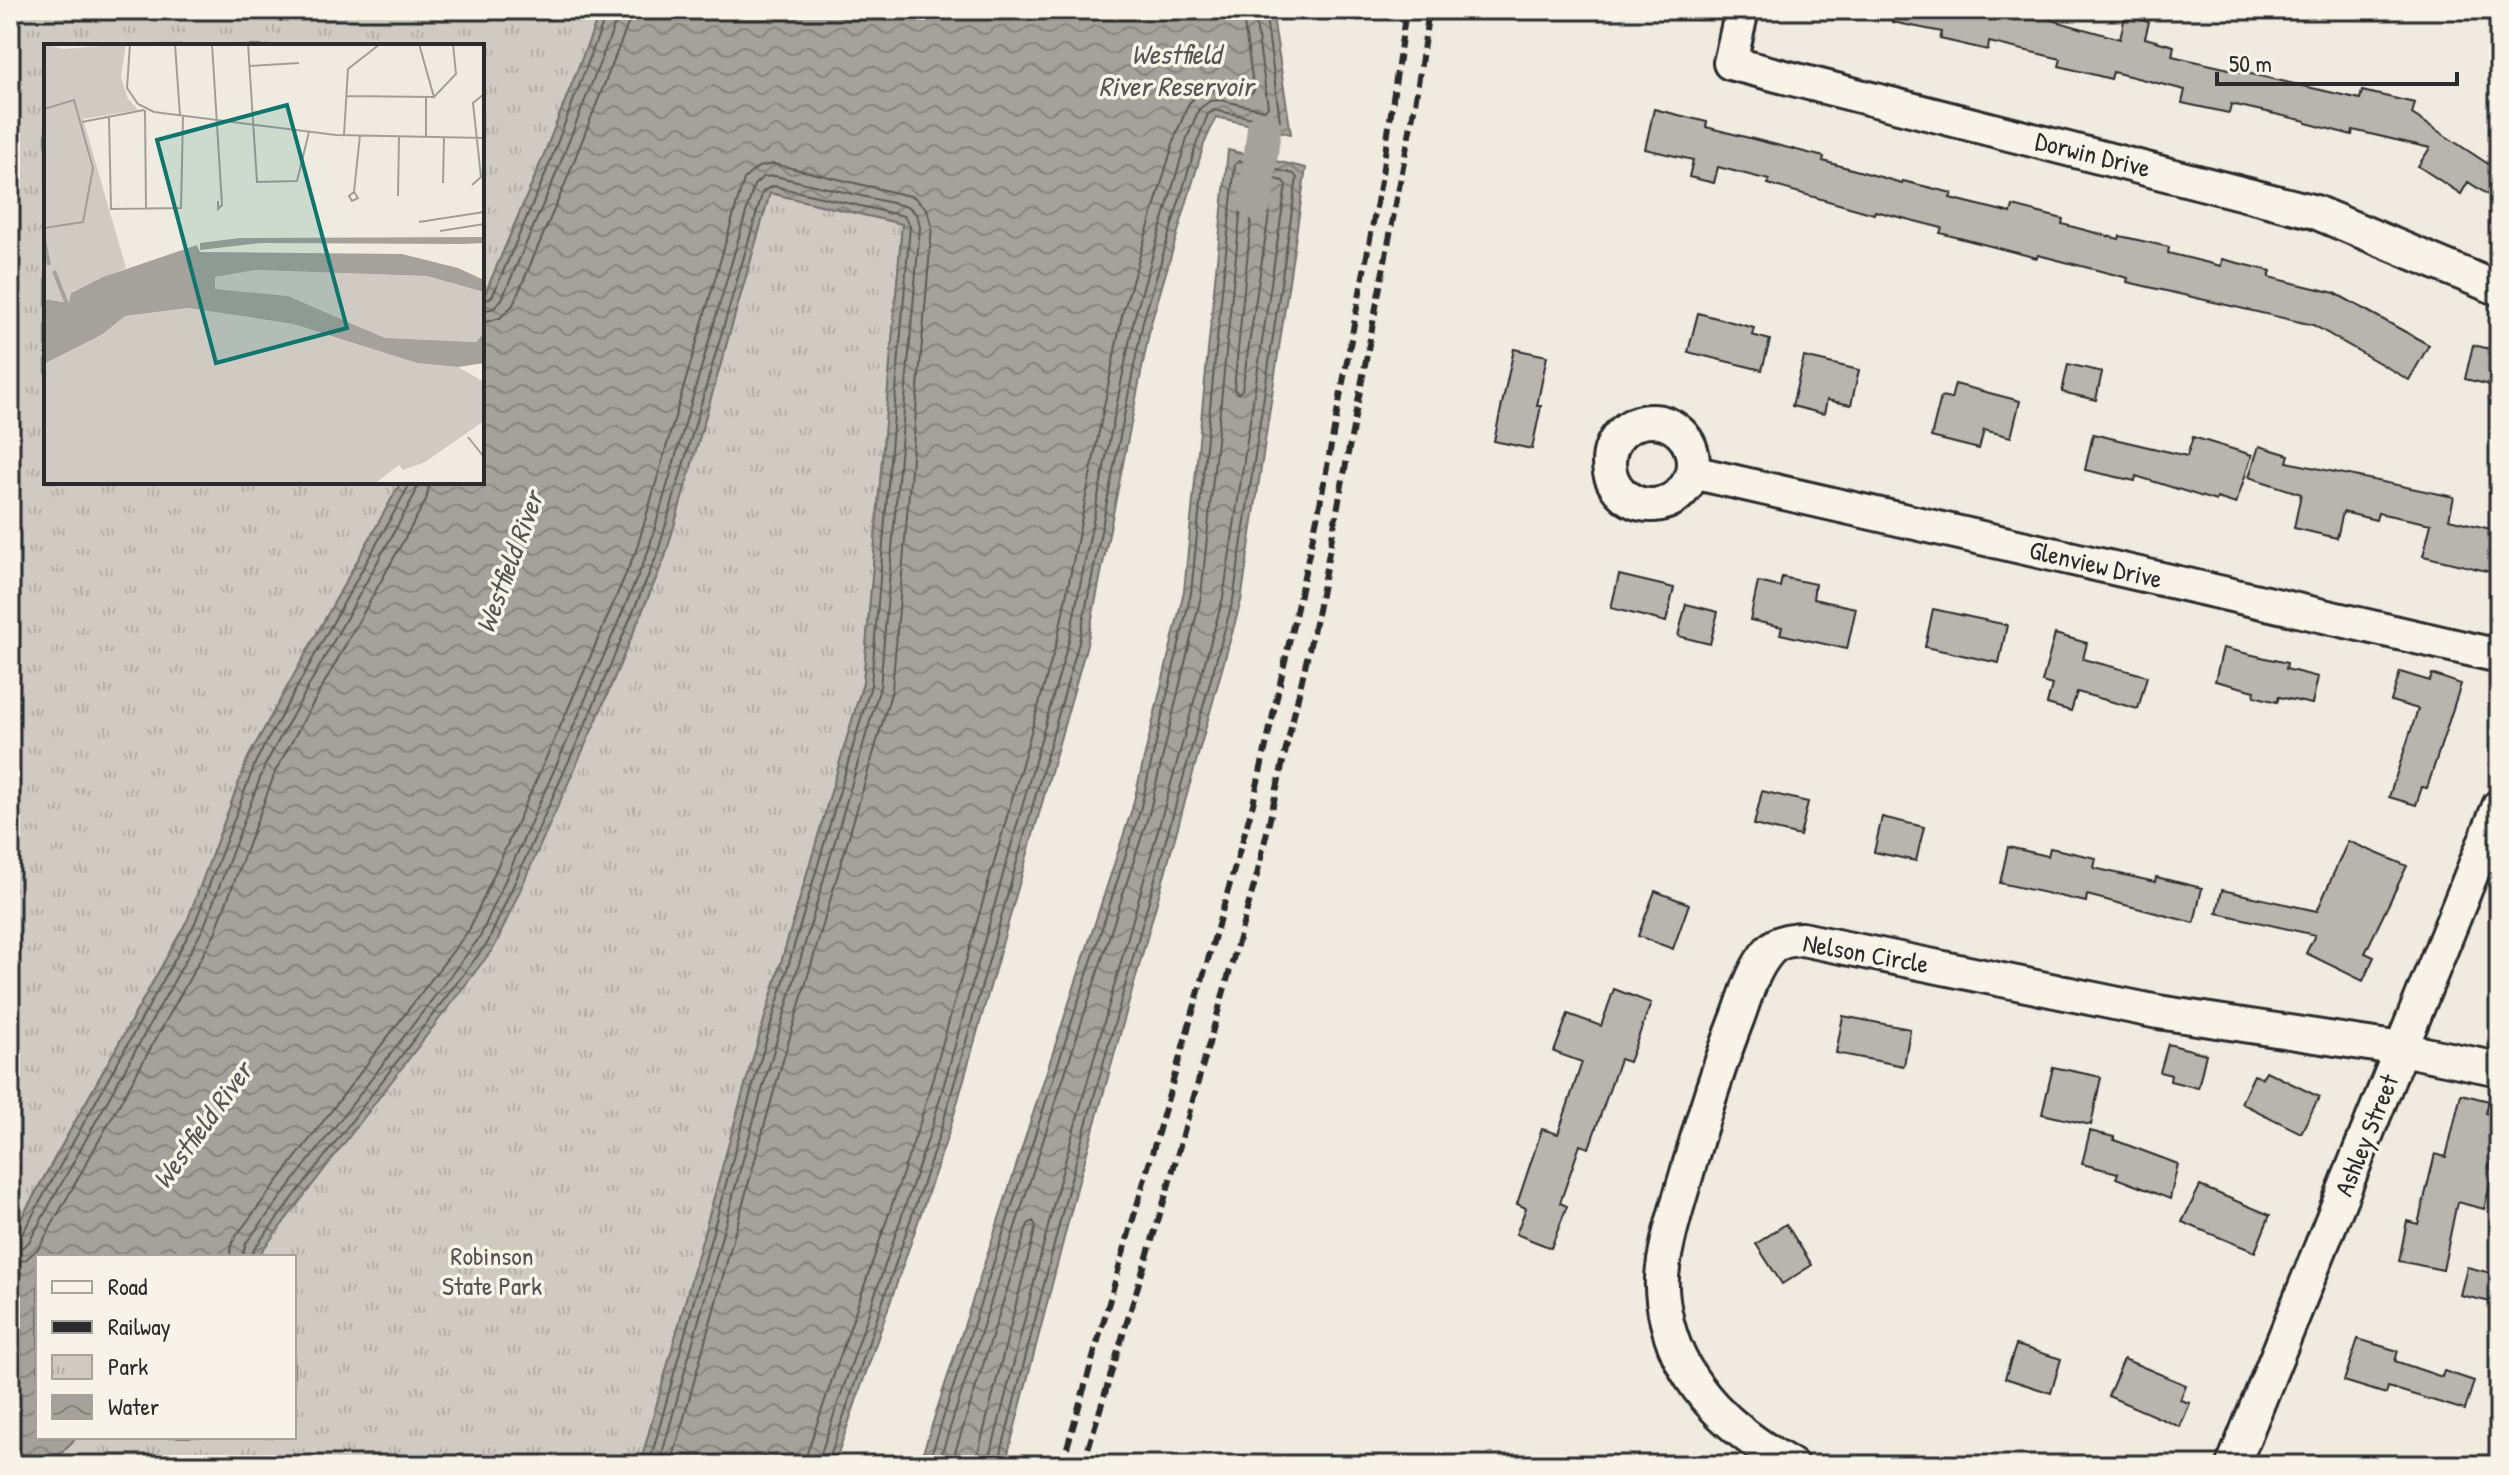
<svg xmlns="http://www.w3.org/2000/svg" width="2509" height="1475" viewBox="0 0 2509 1475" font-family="'Patrick Hand',sans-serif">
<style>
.park{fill:url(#park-tufts);stroke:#7d7b76;stroke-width:2}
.water{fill:url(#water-waves);stroke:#74726e;stroke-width:2}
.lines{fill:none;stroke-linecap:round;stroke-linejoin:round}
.shore{stroke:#5b5b57;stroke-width:2}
.canal{stroke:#a4a29a;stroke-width:34}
.building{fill:#b8b5ae;stroke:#2b2b2b;stroke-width:2}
.street-casing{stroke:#2b2b2b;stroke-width:38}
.street{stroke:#f7f3e8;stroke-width:32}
.rail{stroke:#2b2b2b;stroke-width:6;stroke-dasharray:12 6;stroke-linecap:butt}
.labels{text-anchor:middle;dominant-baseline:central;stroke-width:7;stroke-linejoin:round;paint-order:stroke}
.street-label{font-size:26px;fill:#2b2b2b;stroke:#f7f3e8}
.park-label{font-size:26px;fill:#545351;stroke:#f7f3e8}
.water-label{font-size:28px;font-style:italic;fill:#555552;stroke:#f7f3e8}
.inset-river{fill:none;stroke:#a4a29a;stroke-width:4}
.inset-road{fill:none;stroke:#a19e98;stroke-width:2}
.view{fill:#0f766e;fill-opacity:0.15;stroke:#0f766e;stroke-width:4}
.inset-edge{fill:none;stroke:#2b2b2b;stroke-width:4}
</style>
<defs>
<pattern id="park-tufts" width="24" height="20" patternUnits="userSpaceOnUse" patternTransform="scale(2)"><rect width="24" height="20" fill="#cfcbc2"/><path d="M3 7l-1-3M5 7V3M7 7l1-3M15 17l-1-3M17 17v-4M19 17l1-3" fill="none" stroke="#b2aea7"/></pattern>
<pattern id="water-waves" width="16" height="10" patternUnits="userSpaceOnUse" patternTransform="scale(2)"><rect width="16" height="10" fill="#a4a29a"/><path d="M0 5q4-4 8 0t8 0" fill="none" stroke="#86847e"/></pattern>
</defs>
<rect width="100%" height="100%" fill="#efebe0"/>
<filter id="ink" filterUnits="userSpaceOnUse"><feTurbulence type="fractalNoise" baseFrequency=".0125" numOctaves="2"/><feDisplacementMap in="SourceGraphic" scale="16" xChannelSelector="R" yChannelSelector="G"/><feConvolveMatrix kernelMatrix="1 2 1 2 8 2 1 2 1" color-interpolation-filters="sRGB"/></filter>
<g filter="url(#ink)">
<!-- park -->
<path class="park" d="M10,10H601L537,172L482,301V46H46V482H401L248,758L188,919L10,1238Z
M770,193L902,224L863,683L744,1089L640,1465H49L77,1437H294V1257H257L383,1092L596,721L665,557Z"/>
<!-- water -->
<path class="water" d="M601,10H1272L1291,134L1216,117L1204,144L1151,323L1087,644L949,1132L834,1465H640L744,1089L863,683L902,224L770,193L665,557L596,721L495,946L257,1257H38V1437H77L49,1465H10V1239L188,919L248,758L401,482H482V301L537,172Z
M1228,150L1306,168L1241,601L1077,1188L1005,1465H919L1132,809L1184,591Z"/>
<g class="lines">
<!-- shore -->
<path class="shore" d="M1259,188L1270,191L1272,195L1242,390L1238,393L1234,389L1254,191Z
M482,301L489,299L493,295L545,175L608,10
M482,311L494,308L502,299L554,179L617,19L618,10
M482,323L500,318L513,305L565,184L628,24L630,10
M10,1241L21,1236L195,923L256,761L407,489L408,482
M10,1251L20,1249L29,1242L204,927L265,765L415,494L418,482
M230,1257L231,1245L236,1236L469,930L568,709L637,548L744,179L758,167L774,164L914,197L927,209L932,226L892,690L772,1098L671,1465
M242,1257L246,1243L480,937L579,714L648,552L754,185L763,177L775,176L909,207L917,215L920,226L880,687L761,1094L659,1465
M252,1257L254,1249L488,942L588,718L657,555L763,191L773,186L904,216L910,226L871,685L751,1092L649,1465
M10,1263L25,1260L39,1248L215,933L276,770L426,500L430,482
M805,1465L807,1453L920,1123L1058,637L1122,316L1176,134L1189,103L1200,92L1219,88L1250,94L1254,91L1242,10
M817,1465L932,1127L1069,640L1134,319L1187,138L1199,109L1210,101L1220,100L1264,110L1268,107L1254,10
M827,1465L941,1130L1079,642L1143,321L1197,142L1208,114L1214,110L1276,123L1280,120L1265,10
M928,1465L1140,811L1191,593L1235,164L1240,161L1294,174L1297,178L1233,600L1069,1186L998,1465
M938,1465L1149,814L1201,596L1244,177L1248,173L1283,181L1286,185L1223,598L1059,1183L988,1465
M951,1465L1028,1224L1033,1221L1036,1226L975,1465"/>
<!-- canal -->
<path class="canal" d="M1255,203L1264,128"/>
</g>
<!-- building -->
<path class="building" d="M1893,10H2015L2120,39L2125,16L2149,22L2145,38L2174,46L2172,56L2360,99L2362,91L2415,103L2412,114L2499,171V202L2468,182L2461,194L2418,166L2430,148L2353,130L2352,135L2306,123V121L2231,104L2229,113L2182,103L2185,90L2113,72L2111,79L2059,66L2061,59L1989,42L1988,50L1940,39L1942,32L1892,22Z
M1654,109L1707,122L1706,127L1824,157L1823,161L1902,183L1903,181L1952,193L1950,198L2011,213L2013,206L2063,219L2062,224L2119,239L2120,236L2169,247L2168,253L2221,266L2222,259L2271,271L2269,277L2335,293L2429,345L2409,380L2313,325L2127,282L2128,278L2038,255L2037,258L1940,233L1942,228L1875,211L1874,214L1768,184L1769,180L1718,167L1714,183L1689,177L1693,160L1645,149Z
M1698,313L1754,328L1752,335L1770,340L1762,370L1688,352Z
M2473,345L2499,351V387L2465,379Z
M1514,349L1547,356L1537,406H1541L1532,449L1494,441Z
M1804,357L1859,370L1851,405L1827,400L1824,414L1792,406Z
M2068,364L2102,372L2096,400L2062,392Z
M1955,384L2020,401L2011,437L1984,430L1979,449L1931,437L1941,397L1951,399Z
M2093,434L2187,456L2193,437L2252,455L2236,504L2217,498L2216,501L2136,476L2135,481L2085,470Z
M2259,446L2289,455L2287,462L2454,497L2449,519L2499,531V574L2423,556L2431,524L2378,513L2376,520L2343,512L2337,538L2294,528L2301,494L2249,477Z
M1619,575L1674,588L1666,622L1611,608Z
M1782,577L1815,584L1813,599L1856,608L1847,649L1780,634L1782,627L1750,620L1758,582L1780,587Z
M1686,604L1718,612L1710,644L1678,636Z
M1933,609L2007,625L1999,663L1925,647Z
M2055,634L2087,643L2083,659L2147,676L2138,709L2077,692L2071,711L2047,704L2052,685L2042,682Z
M2223,648L2287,663L2286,669L2318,677L2312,704L2279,697L2277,702L2254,696L2255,691L2215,681Z
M2400,672L2430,681L2432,674L2461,684L2427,788L2422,787L2416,805L2389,797L2418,709L2391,701Z
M1762,791L1808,802L1800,836L1754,825Z
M1882,817L1924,827L1916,861L1874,852Z
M2348,841L2407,866L2365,953L2374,957L2363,981L2306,953L2315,935L2217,913L2222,890L2317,911Z
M2008,847L2048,856L2050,848L2096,858L2094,868L2155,882L2156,877L2202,888L2194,923L2087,895L2086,902L2000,883Z
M1655,891L1689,904L1673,949L1638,936Z
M1614,989L1651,1003L1629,1062L1620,1059L1589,1148L1580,1145L1560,1203L1567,1206L1551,1248L1516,1234L1526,1208L1517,1204L1542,1129L1558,1134L1582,1062L1554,1052L1568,1014L1601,1026Z
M1843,1016L1910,1029L1904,1066L1836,1053Z
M2168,1044L2206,1054L2198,1088L2170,1081L2171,1075L2160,1072Z
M2053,1067L2101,1077L2091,1125L2042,1114Z
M2266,1071L2319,1097L2301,1133L2241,1103L2254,1075L2262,1078Z
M2461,1094L2489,1101L2486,1113L2499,1116V1132L2489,1168L2494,1169L2484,1209L2457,1202L2443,1270L2399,1261L2407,1221L2418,1224L2435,1154L2446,1157Z
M2090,1131L2114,1137V1140L2178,1164L2170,1199L2116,1178L2118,1173L2082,1164Z
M2200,1186L2270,1215L2255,1252L2182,1222Z
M1786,1224L1812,1265L1782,1284L1756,1244Z
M2467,1267L2499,1275L2495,1303L2460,1295Z
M2358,1339L2398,1351L2395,1361L2442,1377L2444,1371L2474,1381L2465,1410L2388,1387L2386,1394L2344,1381Z
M2016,1345L2061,1359L2051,1393L2005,1378Z
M2124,1359L2186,1385L2180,1400L2190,1403L2180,1427L2108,1396Z"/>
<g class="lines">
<defs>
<path id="street" d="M1742,10L1730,63L2315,212L2499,289
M1609 463a42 42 0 1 1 84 0a42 42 0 1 1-84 0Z
M1692,472L2499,656
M1791,1465C1734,1433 1683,1389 1667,1322C1663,1305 1660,1286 1663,1268C1667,1236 1678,1204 1687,1173C1702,1120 1718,1068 1738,1017C1746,995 1753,969 1769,951C1778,941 1789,940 1802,939L2158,1012L2401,1049L2499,1069
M2233,1465L2499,806"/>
</defs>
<!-- street casing -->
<use href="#street" class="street-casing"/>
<!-- street -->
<use href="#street" class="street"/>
<!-- rail -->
<path class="rail" d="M1062,1465L1253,804L1319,509L1381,181L1406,10
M1083,1465L1165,1198L1257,875L1318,610L1415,104L1429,10"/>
</g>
</g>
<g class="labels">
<!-- street labels -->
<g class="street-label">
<text transform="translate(2093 154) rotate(14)">Dorwin Drive</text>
<text transform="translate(2096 564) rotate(13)">Glenview Drive</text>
<text transform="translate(1866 953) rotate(10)">Nelson Circle</text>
<text transform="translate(2366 1135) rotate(-68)">Ashley Street</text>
</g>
<!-- park labels -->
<g class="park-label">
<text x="492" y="1255">Robinson<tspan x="492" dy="30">State Park</tspan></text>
</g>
<!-- water labels -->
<g class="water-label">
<text x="1176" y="54">Westfield<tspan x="1176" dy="32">River Reservoir</tspan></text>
<text transform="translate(509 562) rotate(-70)">Westfield River</text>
<text transform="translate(202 1125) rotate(-54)">Westfield River</text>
</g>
</g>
<!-- overview -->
<g transform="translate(44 44)">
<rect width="440" height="440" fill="#efebe0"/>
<path d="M0,0L19,5L82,0L77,33L84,55L94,66L39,75L82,224L30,247L25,259L0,255ZM212,226L383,232L440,248V289L432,298L341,294L244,252L171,246V233ZM144,264L249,280L373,319L414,323L440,338V377L381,418L359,426L355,421L330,440H0V320L59,290L81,272Z" fill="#cfcbc2"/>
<path d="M440,193V199L419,200L217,199L156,206V199L196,194ZM153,201L156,208L358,210L414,224L440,236V248L383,232L212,226L171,233V245L244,252L341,294L432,298L440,289V319L414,323L373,319L249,280L144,264L81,272L59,290L0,320V255L25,259L27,249L59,233Z" fill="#a4a29a"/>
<path class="inset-river" d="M0,197L5,221M10,227L23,260"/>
<path class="inset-road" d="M86,0L83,44L94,60L110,68L292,91L440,94M131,0L136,72M168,0L178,161L174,165V157M204,0L213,138L253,137L265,88M375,0L390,53L412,30L409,0M205,22L255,19M302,52L390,53M382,53V92M0,65L30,56L49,124L39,178L0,184M101,66L102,165M65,74L67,165L137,164L139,73M38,78L100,66M300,91L304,25L336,0M399,139L400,93M428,141L437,133L429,59L440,50M310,148L314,154L308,157L305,152L310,148L316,91M354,152L355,92M375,178L440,168M396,187L440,180M424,393L440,413"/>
<path class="view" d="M243,61L303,284L172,319L113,96Z"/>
<rect width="440" height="440" class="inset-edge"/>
</g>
<!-- margin -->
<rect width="2509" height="1475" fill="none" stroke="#f7f3e8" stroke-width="40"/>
<rect x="20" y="20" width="2469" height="1435" fill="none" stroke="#2b2b2b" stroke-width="3" filter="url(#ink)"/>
<!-- legend -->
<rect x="36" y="1255" width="260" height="184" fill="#f7f3e8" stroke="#a5a39c" stroke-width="2"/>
<rect x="52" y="1281" width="40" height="12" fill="#f7f3e8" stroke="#a5a39c" stroke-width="2"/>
<text x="108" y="1295" font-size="24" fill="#2b2b2b">Road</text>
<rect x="52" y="1321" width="40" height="12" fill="#2b2b2b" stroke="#a5a39c" stroke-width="2"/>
<text x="108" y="1335" font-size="24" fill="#2b2b2b">Railway</text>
<rect x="52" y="1355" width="40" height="24" fill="url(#park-tufts)" stroke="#a5a39c" stroke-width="2"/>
<text x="108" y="1375" font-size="24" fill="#2b2b2b">Park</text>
<rect x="52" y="1395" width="40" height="24" fill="url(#water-waves)" stroke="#a5a39c" stroke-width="2"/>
<text x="108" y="1415" font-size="24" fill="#2b2b2b">Water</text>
<!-- scale -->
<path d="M2217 72v12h240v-12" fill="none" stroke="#2b2b2b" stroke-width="4"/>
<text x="2229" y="72" font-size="24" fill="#2b2b2b" stroke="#f7f3e8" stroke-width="6" paint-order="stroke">50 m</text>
</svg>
